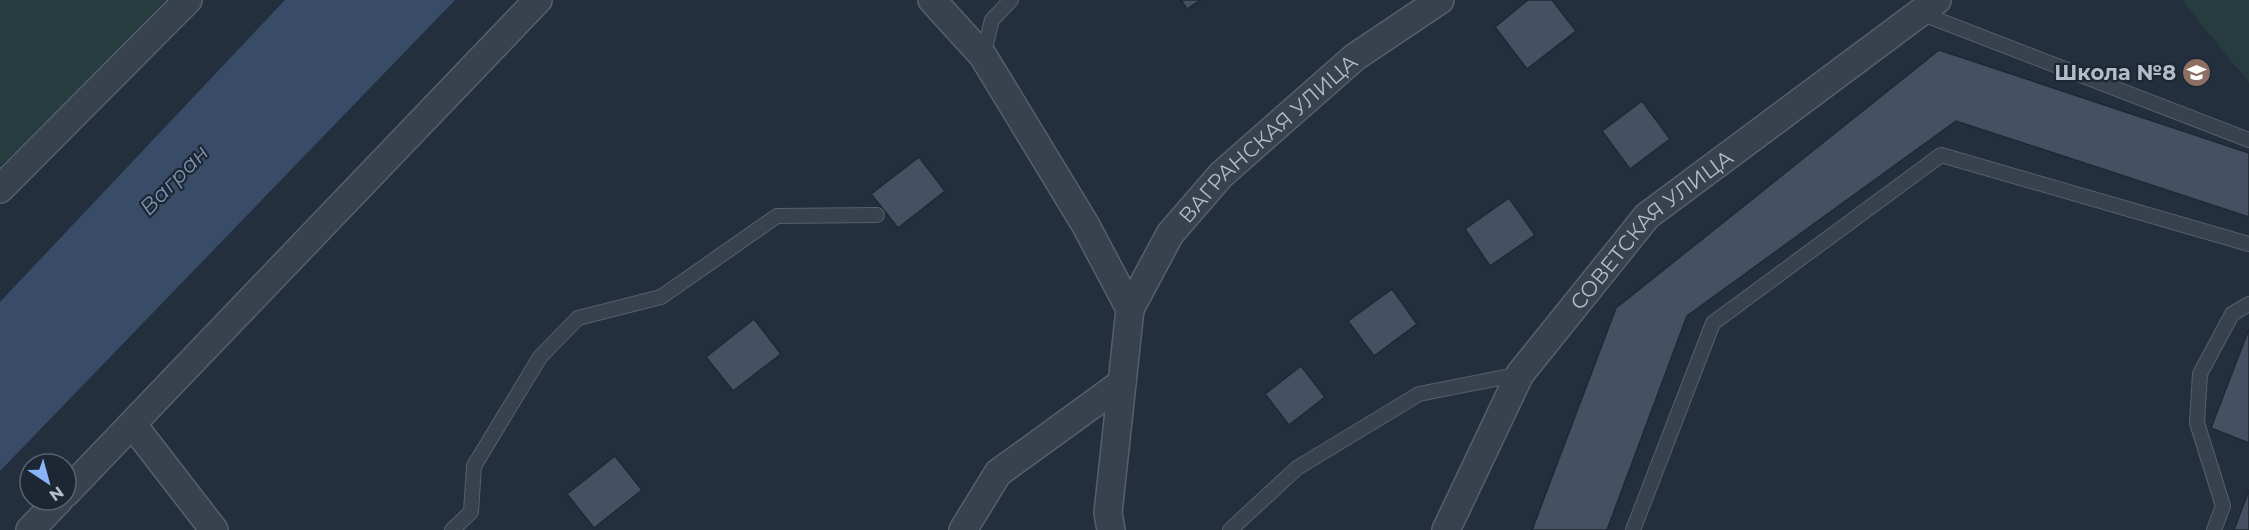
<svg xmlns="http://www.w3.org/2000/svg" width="2249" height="530" viewBox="0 0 2249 530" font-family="Montserrat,sans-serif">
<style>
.green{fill:#263c3f}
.water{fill:#394c67}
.building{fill:#455162;stroke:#1f2835;stroke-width:1.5}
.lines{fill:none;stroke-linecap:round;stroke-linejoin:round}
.lane-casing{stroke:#565f6c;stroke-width:16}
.street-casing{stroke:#565f6c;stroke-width:30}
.lane{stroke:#38414e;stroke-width:14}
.street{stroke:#38414e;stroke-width:27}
.labels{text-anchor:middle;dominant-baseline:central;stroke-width:4.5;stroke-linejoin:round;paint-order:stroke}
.poi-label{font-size:21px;font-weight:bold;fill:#b4bcc9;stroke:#1d2633;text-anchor:end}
.street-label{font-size:21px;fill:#b4bcc9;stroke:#1d2633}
.water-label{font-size:22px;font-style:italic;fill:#7c92b1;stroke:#1d2633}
</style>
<rect width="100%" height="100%" fill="#242f3e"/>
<!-- green -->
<path class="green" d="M0,0H165L92,78L0,166Z
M2182,0H2249V83Z"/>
<!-- water -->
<path class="water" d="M285,0H455L0,471V302Z"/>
<!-- building -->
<path class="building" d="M1181,0H1201L1187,9Z
M1528,0H1552L1576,31L1527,69L1495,27Z
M1939,50L2249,153V217L1956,121L1687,316L1607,530H1532L1616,308Z
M1642,101L1670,139L1630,169L1602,131Z
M919,157L945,191L898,228L871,194Z
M1509,198L1535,235L1490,266L1465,229Z
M1392,289L1417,324L1374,356L1348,321Z
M754,319L781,354L733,391L706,357Z
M2249,329V443L2211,428Z
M1301,366L1325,397L1289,425L1265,394Z
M615,456L642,490L594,528L567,494Z
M2249,490V530H2234Z"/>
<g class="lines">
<defs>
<path id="lane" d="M1920,13L2249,140
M983,56L992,20L1011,0
M452,530L471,512L474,466L540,357L578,318L661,297L777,216L877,215
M1230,530L1297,468L1419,394L1520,374
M1633,530L1713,323L1941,155L2249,244
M2214,530L2223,506L2197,423L2200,374L2232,314L2249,304"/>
<g id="street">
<path d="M932,0L983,56L1085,224L1130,309L1108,513L1111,530"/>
<path d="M0,189L188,0"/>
<path id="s1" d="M1130,309L1170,234L1221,175L1355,57L1440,0"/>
<path d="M133,425L214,530"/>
<path d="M66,493L538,0"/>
<path d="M30,530L59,500"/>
<path d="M963,530L998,473L1122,383"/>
<path id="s2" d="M1446,530L1520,374L1647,216L1937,0"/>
</g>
</defs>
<!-- lane casing -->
<use href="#lane" class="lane-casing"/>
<!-- street casing -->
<use href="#street" class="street-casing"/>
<!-- lane -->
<use href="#lane" class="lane"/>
<!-- street -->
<use href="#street" class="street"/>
</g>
<!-- icons -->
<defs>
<symbol id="school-disc" viewBox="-11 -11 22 22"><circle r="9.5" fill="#8d6e63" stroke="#1d2633"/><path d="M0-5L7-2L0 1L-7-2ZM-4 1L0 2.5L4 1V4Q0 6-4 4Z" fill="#fff"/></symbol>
</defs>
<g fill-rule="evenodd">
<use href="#school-disc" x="2180" y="56" width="33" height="33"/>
</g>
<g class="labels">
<!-- poi labels -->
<g class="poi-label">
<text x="2176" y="72">Школа №8</text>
</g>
<!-- street labels -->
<g class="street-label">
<text stroke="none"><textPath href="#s1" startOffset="222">ВАГРАНСКАЯ УЛИЦА</textPath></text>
<text stroke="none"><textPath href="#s2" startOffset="369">СОВЕТСКАЯ УЛИЦА</textPath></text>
</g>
<!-- water labels -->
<g class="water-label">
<text transform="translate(174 180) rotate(-46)">Вагран</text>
</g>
</g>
<!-- north arrow -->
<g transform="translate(48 482) rotate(144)"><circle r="28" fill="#1d2633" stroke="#59626f" stroke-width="1.5"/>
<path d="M0-4.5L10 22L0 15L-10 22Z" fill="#8ab4f8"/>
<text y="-9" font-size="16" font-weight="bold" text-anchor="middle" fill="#b4bcc9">N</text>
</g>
</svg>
